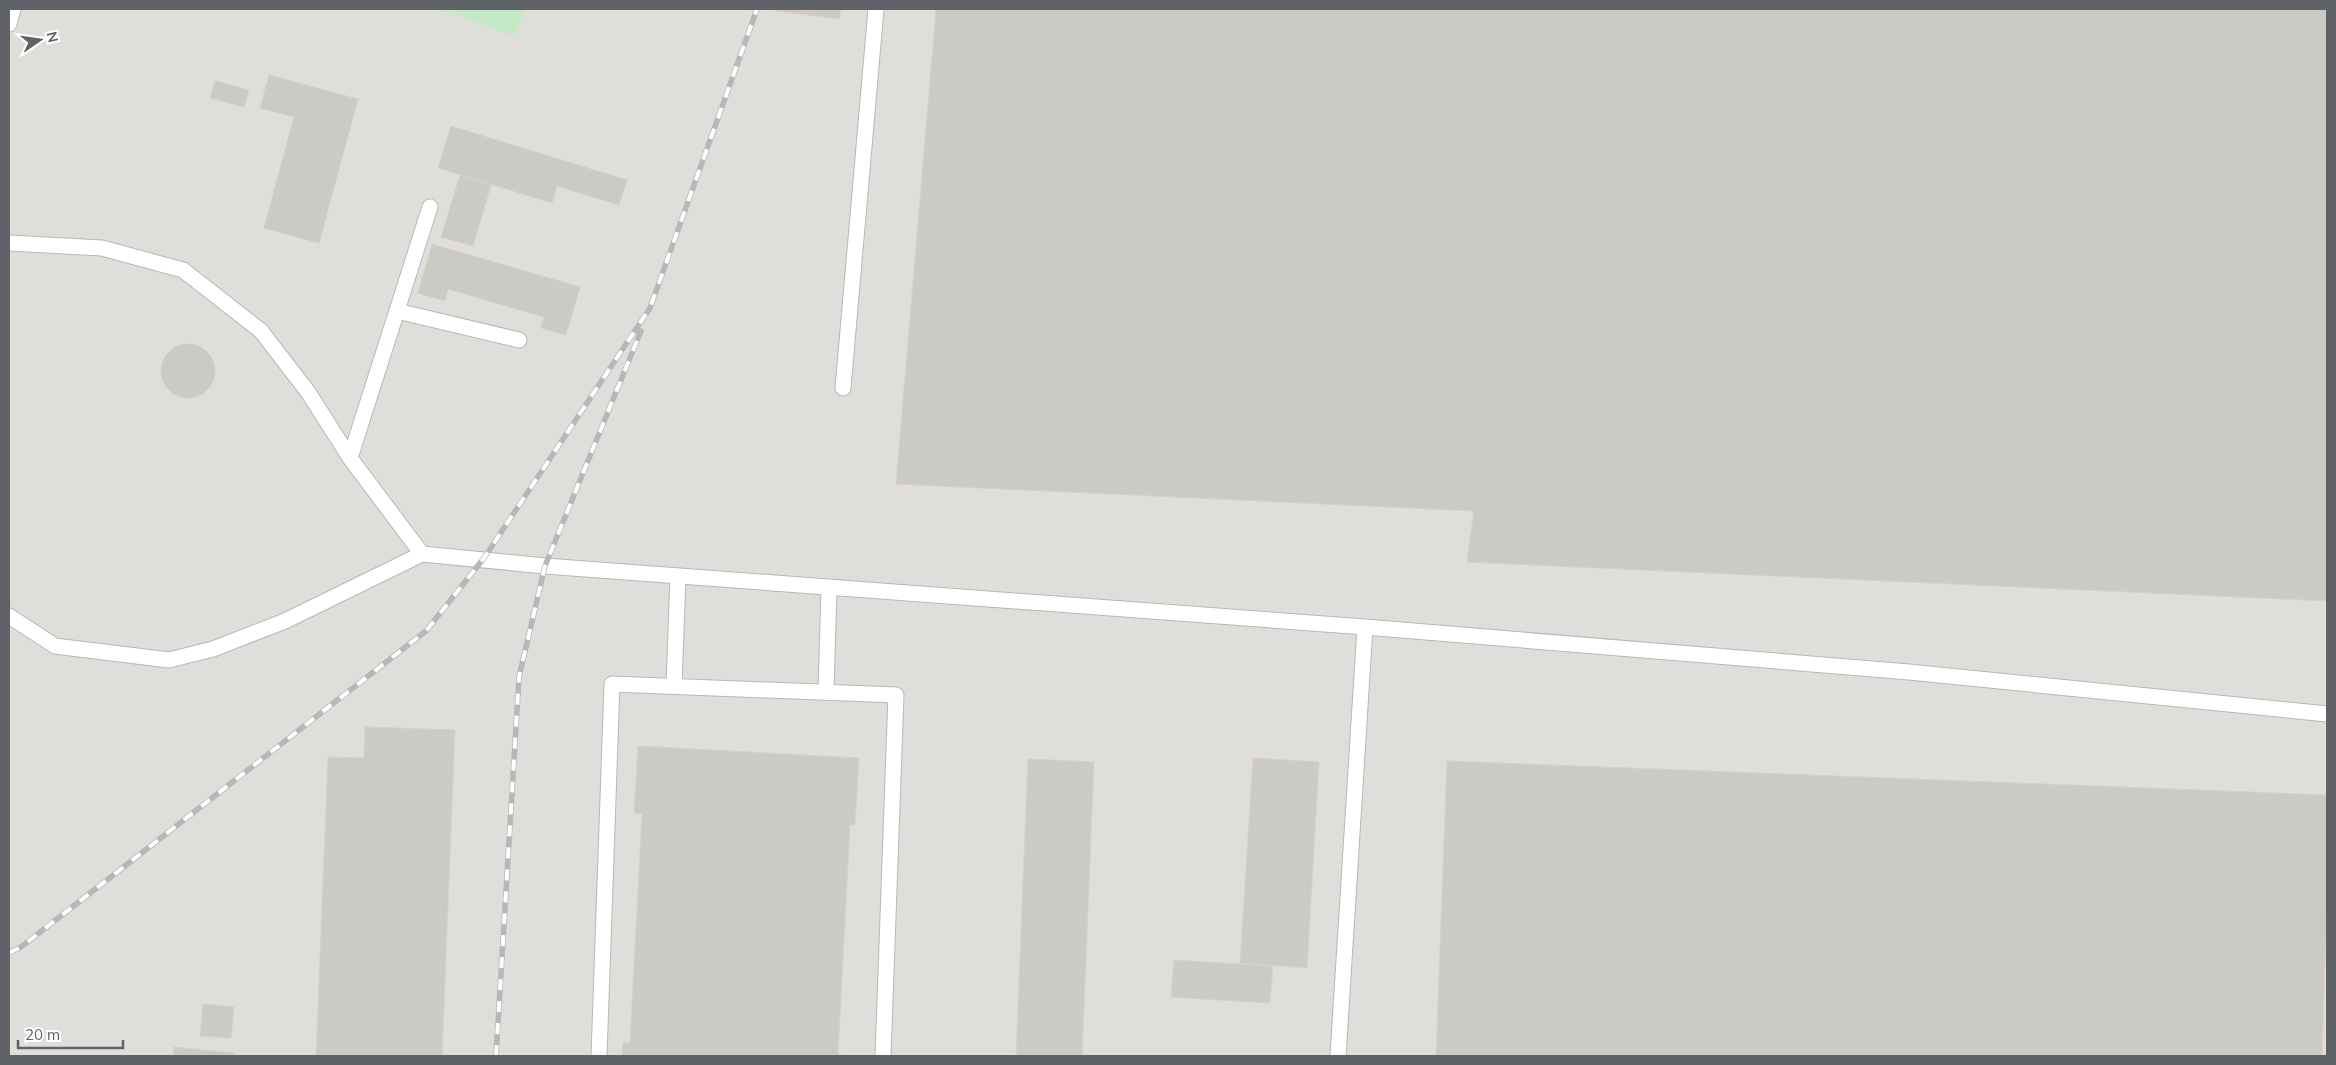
<svg xmlns="http://www.w3.org/2000/svg" width="2336" height="1065" viewBox="0 0 2336 1065" font-family="Mulish,sans-serif">
<style>
.industrial{fill:#e0deda}
.green{fill:#c5e8c5}
.building{fill:#cccac5;stroke:#d6d1c6}
.lines{fill:none;stroke-linecap:round;stroke-linejoin:round}
.lane-casing{stroke:#b5b8bc;stroke-width:17}
.lane{stroke:#fff;stroke-width:15}
.rail-casing{stroke:#b6b7b8;stroke-width:5.5}
.rail{stroke:#fff;stroke-width:4;stroke-dasharray:11;stroke-linecap:butt}
</style>
<rect width="100%" height="100%" fill="#f1efe8"/>
<!-- industrial -->
<path class="industrial" d="M9,9H2327V1056H9Z"/>
<!-- green -->
<path class="green" d="M439,9H525L515,36Z"/>
<!-- building -->
<path class="building" d="M776,9H841L839,19L776,11Z
M936,9H2327V601L1467,562L1474,511L896,484Z
M269,75L358,99L319,243L264,228L294,117L260,108Z
M215,81L249,90L244,107L210,98Z
M451,126L627,180L619,205L557,186L552,203L438,168Z
M460,175L491,185L473,246L441,237Z
M432,244L580,287L566,335L541,328L544,317L448,289L445,301L418,293Z
M161 371a27 27 0 1 1 54 0a27 27 0 1 1-54 0Z
M365,727L455,730L442,1056H316L328,757L364,758Z
M638,746L859,758L855,825H850L838,1054L844,1056H622L623,1043H630L642,814L634,813Z
M1253,758L1319,762L1307,968L1240,963Z
M1028,759L1094,762L1082,1056H1016Z
M1447,761L2327,795V898L2322,1056H1436Z
M1174,960L1273,966L1270,1003L1171,997Z
M203,1004L234,1007L231,1038L200,1036Z
M174,1047L234,1053V1056H173Z"/>
<g class="lines">
<defs>
<path id="lane" d="M9,24L13,9
M9,243L102,248L183,270L261,331L308,392L350,458L422,554
M397,311L519,340
M843,388L876,9
M350,458L430,207
M9,616L55,646L169,660L213,649L285,621L422,554L545,566L1365,627L1909,672L2327,714
M674,686L678,576
M826,692L829,587
M599,1056L612,684L896,695L883,1056
M1338,1056L1365,627"/>
</defs>
<!-- lane casing -->
<use href="#lane" class="lane-casing"/>
<!-- lane -->
<use href="#lane" class="lane"/>
<defs>
<path id="rail" d="M9,953L21,947L426,631L484,558L650,308L757,9
M496,1056L519,677L545,566L641,331"/>
</defs>
<!-- rail casing -->
<use href="#rail" class="rail-casing"/>
<!-- rail -->
<use href="#rail" class="rail"/>
</g>
<!-- border -->
<rect width="2336" height="1065" fill="none" stroke="#5f6368" stroke-width="20"/>
<!-- north arrow -->
<g transform="translate(40 40) rotate(77)" stroke="#ffffff" stroke-width="4" paint-order="stroke">
<path d="M0-4L9 19L0 12L-9 19Z" fill="#5f6368"/>
<text y="-8" font-size="14" font-weight="bold" text-anchor="middle" fill="#5f6368">N</text>
</g>
<!-- scale -->
<path d="M18 1040v8h105v-8" fill="none" stroke="#5f6368" stroke-width="2.5"/>
<text x="25" y="1040" font-size="15" fill="#5f6368" stroke="#ffffff" stroke-width="4" paint-order="stroke">20 m</text>
</svg>
